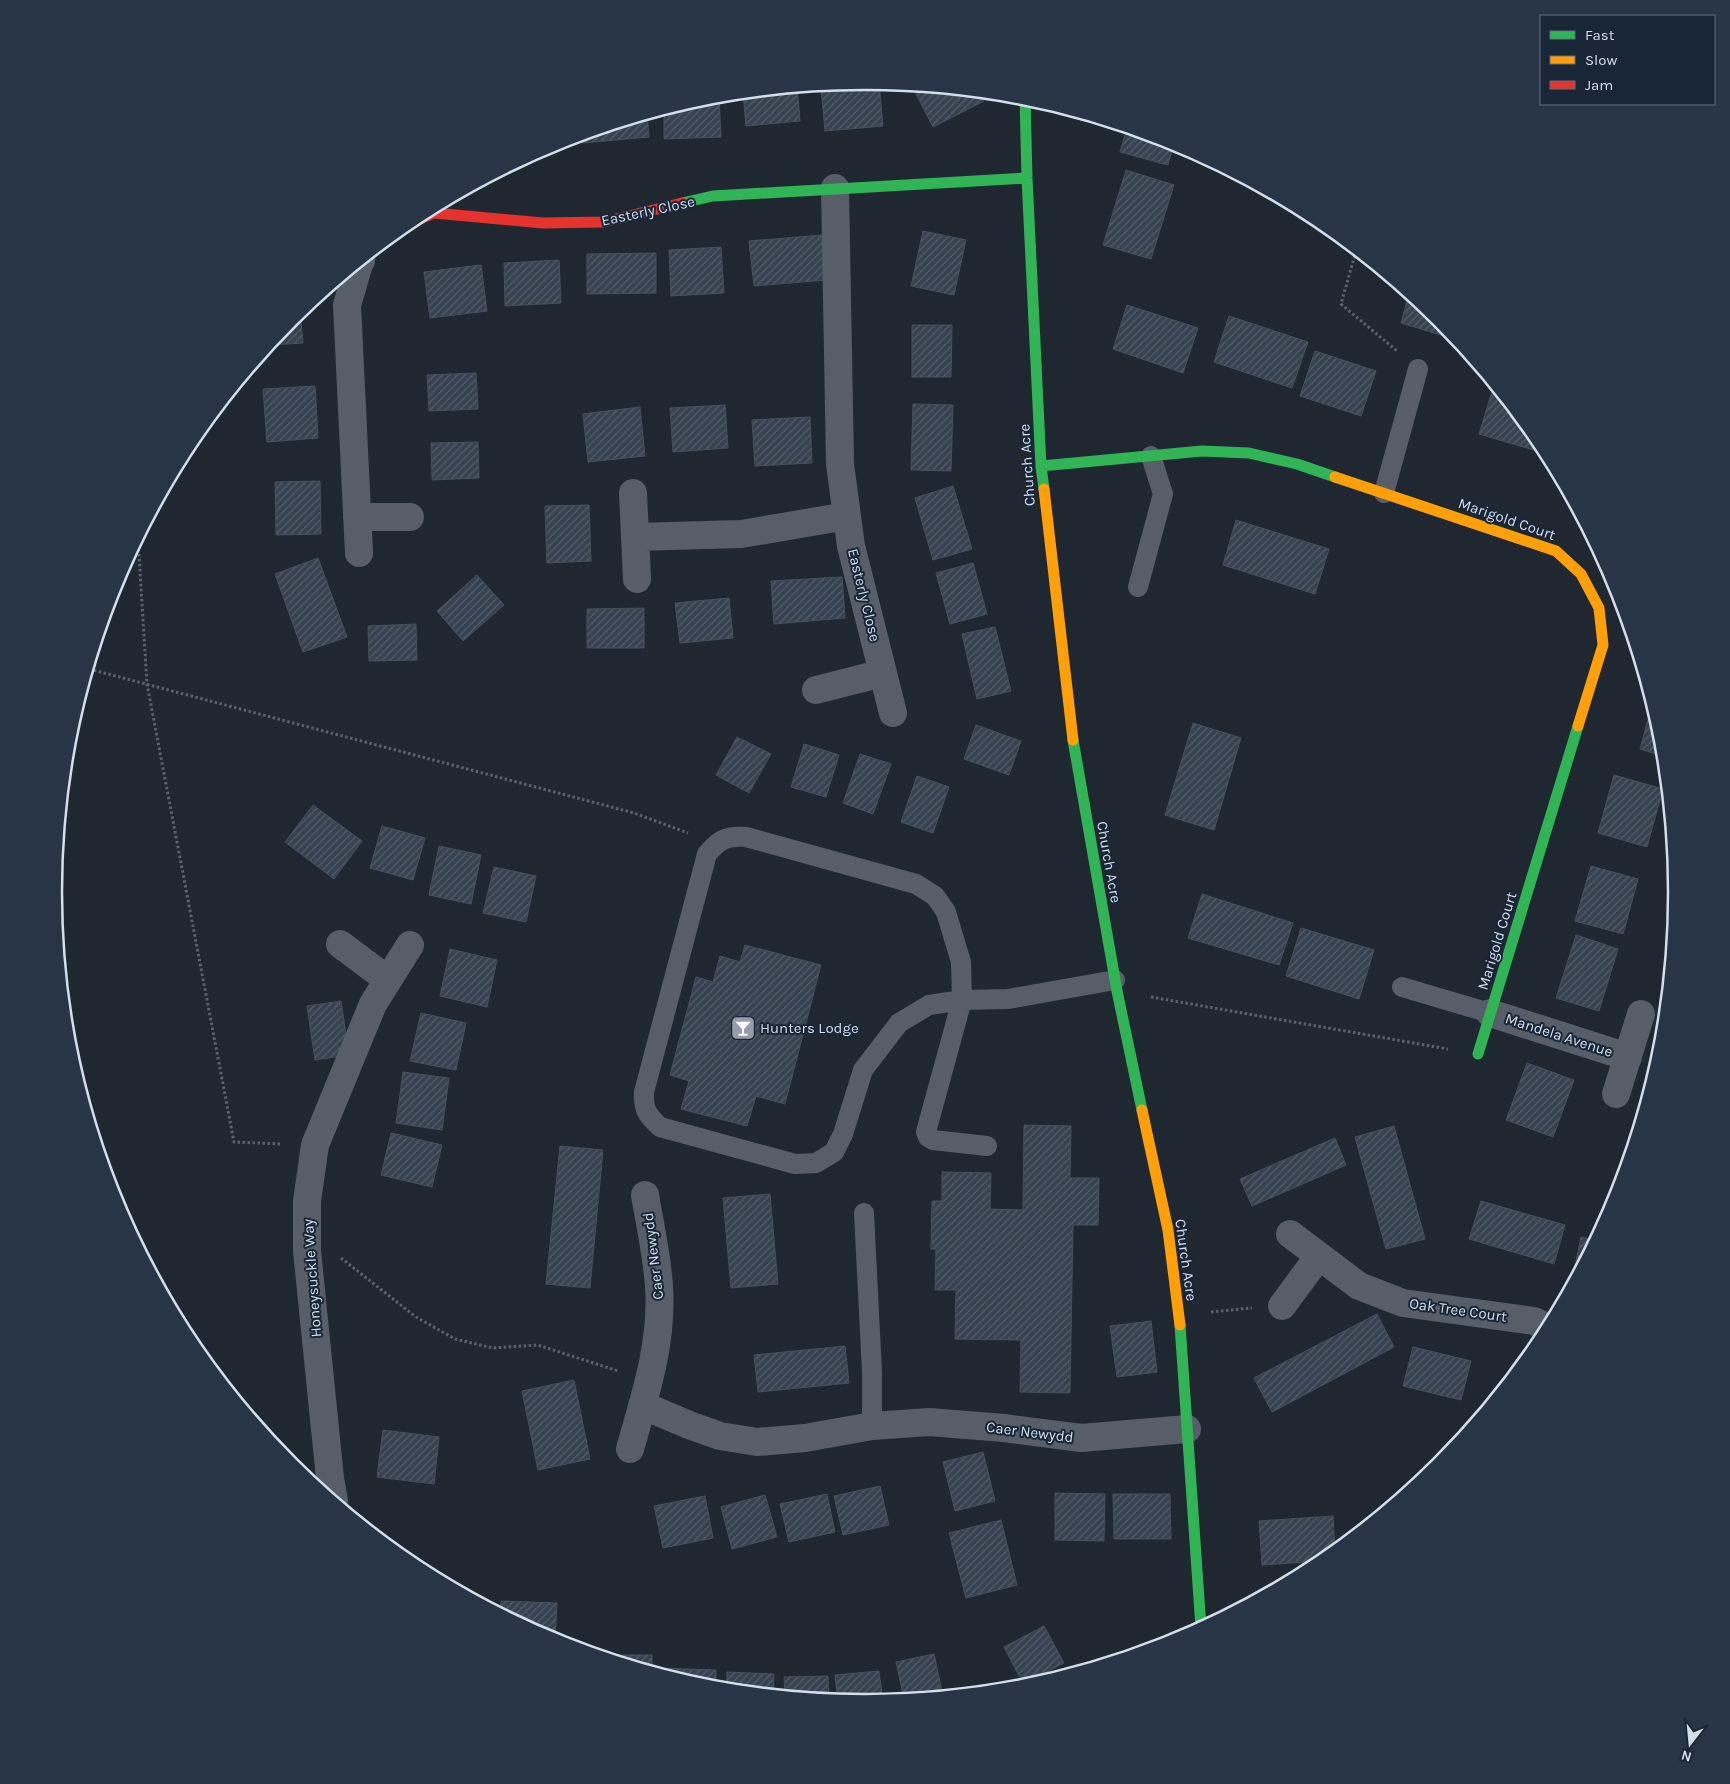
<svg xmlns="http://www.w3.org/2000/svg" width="1730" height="1784" viewBox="0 0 1730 1784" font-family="Karla,sans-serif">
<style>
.building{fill:url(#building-hatch);stroke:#485058}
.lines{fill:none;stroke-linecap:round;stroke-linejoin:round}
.path{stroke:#5b6269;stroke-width:3;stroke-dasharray:2.5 2.5;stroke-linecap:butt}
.lane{stroke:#575e67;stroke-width:20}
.street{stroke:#575e67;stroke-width:28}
.fast{stroke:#30b455;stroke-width:11}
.slow{stroke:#ff9f0a;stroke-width:11}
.jam{stroke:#e5322d;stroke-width:11}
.labels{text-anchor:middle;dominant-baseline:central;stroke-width:4;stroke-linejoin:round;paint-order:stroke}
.street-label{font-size:15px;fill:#d4ddea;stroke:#182638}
.poi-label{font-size:15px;fill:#d4ddea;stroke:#182638;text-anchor:start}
.rim{fill:none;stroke:#d4ddea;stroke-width:2.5}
</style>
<defs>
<pattern id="building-hatch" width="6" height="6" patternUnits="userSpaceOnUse" patternTransform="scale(1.25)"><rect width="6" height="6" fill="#374250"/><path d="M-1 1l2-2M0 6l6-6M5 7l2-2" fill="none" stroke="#535d69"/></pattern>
</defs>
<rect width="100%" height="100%" fill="#1f2731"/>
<!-- building -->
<path class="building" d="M879,82L883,126L825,131L821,87Z
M912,86L979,92L984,101L933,127Z
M797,87L800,121L746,126L743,93Z
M719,97L721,137L664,139V109L703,98Z
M647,114L649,137L582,143V134Z
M1127,128L1174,142L1168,165L1120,152Z
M1126,170L1174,185L1151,259L1103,245Z
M923,231L966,240L954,295L911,286Z
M822,235L826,280L754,286L749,241Z
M721,247L724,293L671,296L669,250Z
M656,253V293L587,294V254Z
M559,260L561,303L505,306L504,263Z
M481,265L487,311L430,318L424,272Z
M1409,294L1439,319L1452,335L1451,338L1401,323Z
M1127,305L1198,328L1183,373L1113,349Z
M300,311L303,343L269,345L292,318Z
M1229,316L1308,342L1292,388L1214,362Z
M912,325H952L951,377H912Z
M1315,351L1376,371L1361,416L1300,396Z
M476,373L478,409L429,411L427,375Z
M315,386L318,438L267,442L263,389Z
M1493,388L1496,389L1540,442L1547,454L1479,434Z
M913,404L953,405L951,471L911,470Z
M725,405L728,448L673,452L670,408Z
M640,407L645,456L588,462L583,414Z
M810,417L812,463L755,466L752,420Z
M478,442L479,478L432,480L431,443Z
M320,481L321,534L276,535L275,482Z
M953,486L972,549L933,560L915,498Z
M589,505L591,561L547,563L545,506Z
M1236,520L1329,549L1315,594L1223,565Z
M318,558L347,637L303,652L275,574Z
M973,563L987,614L950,624L936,573Z
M477,575L504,605L463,641L437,611Z
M842,577L845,618L774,624L771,581Z
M729,598L733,638L680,643L675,603Z
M644,608V648H587V609Z
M416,624L417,660L369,661L368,626Z
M995,627L1011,691L977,699L962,634Z
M1652,705L1661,734L1663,756L1640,749Z
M1193,723L1241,738L1214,830L1165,815Z
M976,725L1021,741L1009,775L964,759Z
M737,737L771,754L749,793L716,775Z
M804,744L839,755L826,797L791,787Z
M860,754L891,764L873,814L843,803Z
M1614,775L1663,789L1647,847L1598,833Z
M917,776L949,787L933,833L901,822Z
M313,805L362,841L334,879L285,842Z
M382,826L425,838L413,880L370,868Z
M439,846L481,855L471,904L429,895Z
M1591,866L1638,879L1623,934L1575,921Z
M494,867L536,876L526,922L483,913Z
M1202,894L1293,923L1279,965L1188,938Z
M1301,928L1374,950L1359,999L1286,976Z
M1576,935L1618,949L1599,1011L1556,998Z
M745,945L821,965L785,1104L756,1096L747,1126L681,1109L689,1081L670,1075L696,977L713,982L720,956L740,962Z
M450,949L497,960L487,1007L440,996Z
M341,1001L349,1055L315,1060L307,1006Z
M421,1013L466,1023L456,1070L410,1061Z
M1527,1063L1574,1080L1553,1137L1506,1120Z
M403,1072L449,1078L442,1130L396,1123Z
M1024,1125L1071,1126L1070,1178H1099L1098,1225H1073L1070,1393L1020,1392L1021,1340L955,1339L956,1290H935L936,1249H931L932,1201H942V1172L991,1173L990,1209L1023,1210Z
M1394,1126L1425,1239L1386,1249L1355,1137Z
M391,1133L442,1145L432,1187L381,1175Z
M1335,1138L1346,1165L1252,1206L1240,1179Z
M560,1146L603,1150L590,1288L546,1284Z
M770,1194L778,1284L731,1288L723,1198Z
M1481,1201L1565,1225L1554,1264L1469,1239Z
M1581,1237L1594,1240L1572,1281Z
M1377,1314L1394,1347L1272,1412L1254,1378Z
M1151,1321L1157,1372L1117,1377L1110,1326Z
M845,1346L849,1383L758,1392L754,1355Z
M1413,1347L1471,1361L1461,1400L1403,1386Z
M574,1380L590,1459L538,1470L522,1391Z
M383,1430L439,1437L434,1484L377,1477Z
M983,1452L995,1501L955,1511L943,1462Z
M880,1486L889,1525L843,1535L834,1496Z
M1055,1493L1105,1494L1104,1541L1055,1540Z
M827,1494L835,1532L789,1542L780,1504Z
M1113,1494H1170L1171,1539H1114Z
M765,1495L777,1537L732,1549L721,1507Z
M705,1496L713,1538L663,1548L654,1506Z
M1333,1516L1335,1551L1322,1561L1262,1565L1259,1521Z
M1001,1520L1017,1585L966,1598L949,1533Z
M501,1601L557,1603L555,1642L500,1613Z
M1044,1626L1064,1663L1023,1684L1004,1647Z
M934,1654L943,1696L904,1699L896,1662Z
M599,1655H652V1671Z
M661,1668L716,1670V1689L706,1688L661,1674Z
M879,1671L883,1701L865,1703L838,1701L835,1675Z
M727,1672L774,1674L773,1694L726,1690Z
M828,1676L829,1700L785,1695L784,1677Z"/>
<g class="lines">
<!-- path -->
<path class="path" d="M1356,251L1341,304L1397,351
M138,539L147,684L234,1142L282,1144
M89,669L634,813L688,833
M1151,997L1448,1049
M341,1258L416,1317L455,1339L493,1348L538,1345L618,1371
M1211,1312L1252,1308"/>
<!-- lane -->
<path class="lane" d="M1384,493L1418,369
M1138,587L1163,494L1151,456
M1402,987L1490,1013
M987,1146L933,1140L928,1137L926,1132L962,1000L929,1005L899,1023L863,1070L843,1134L834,1152L816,1163L795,1164L660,1127C647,1115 643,1109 644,1092L707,854C720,839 726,836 746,837L916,884L935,896L946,912L961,962L962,1000L1008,999L1115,980
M864,1213L872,1372V1426"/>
<!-- street -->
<path class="street" d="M835,188L840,464L851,546L893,713
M633,493L637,579
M357,517H410
M635,537L741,534L847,516
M359,553L347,305L359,264L361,261
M816,690L883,673
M340,944L388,980
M1490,1013L1628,1057
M1616,1094L1641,1014
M1290,1234L1359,1286L1403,1303L1534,1321L1548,1328
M1282,1306L1319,1256
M642,1405L689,1425L720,1436L757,1442L805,1438L872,1426L929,1422L1004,1428L1081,1438L1187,1429
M630,1449C645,1396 663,1342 659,1286C657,1256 650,1225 645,1195
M334,1501L330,1478L307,1251V1201L315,1145L373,1004L410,945"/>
<!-- fast -->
<path class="fast" d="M1025,97L1027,178L1041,466L1044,489
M682,203L713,196L1027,178
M1041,466L1202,451L1249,453L1297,464L1335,477
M1073,740L1117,991L1142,1110
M1478,1054L1578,726
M1180,1325L1201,1628"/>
<!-- slow -->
<path class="slow" d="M1335,477L1556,551L1581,574L1599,608L1603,645L1578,726
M1044,489L1073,740
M1142,1110L1168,1230L1180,1325"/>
<!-- jam -->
<path class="jam" d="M404,226L434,213L543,223L604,222L682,203
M57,859L58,931"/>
</g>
<!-- icons -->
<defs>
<symbol id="bar-square" viewBox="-11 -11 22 22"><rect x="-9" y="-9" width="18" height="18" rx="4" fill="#959da9" stroke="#182638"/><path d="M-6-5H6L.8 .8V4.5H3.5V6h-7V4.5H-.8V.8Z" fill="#fff"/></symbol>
</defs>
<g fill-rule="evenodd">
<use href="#bar-square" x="729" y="1014" width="28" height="28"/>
</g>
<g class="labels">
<!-- street labels -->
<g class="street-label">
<text transform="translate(648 211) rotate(-12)">Easterly Close</text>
<text transform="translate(1027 465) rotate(-94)">Church Acre</text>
<text transform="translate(1507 519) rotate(19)">Marigold Court</text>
<text transform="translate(864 595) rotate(76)">Easterly Close</text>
<text transform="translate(1109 862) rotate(80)">Church Acre</text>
<text transform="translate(1497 941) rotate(-73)">Marigold Court</text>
<text transform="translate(1559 1035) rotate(18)">Mandela Avenue</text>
<text transform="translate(653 1256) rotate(-97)">Caer Newydd</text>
<text transform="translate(1186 1260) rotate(82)">Church Acre</text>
<text transform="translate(312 1278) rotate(-94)">Honeysuckle Way</text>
<text transform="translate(1458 1310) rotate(8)">Oak Tree Court</text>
<text transform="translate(1030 1432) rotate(7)">Caer Newydd</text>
</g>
<!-- poi labels -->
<g class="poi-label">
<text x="760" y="1028">Hunters Lodge</text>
</g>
</g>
<!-- crop -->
<path d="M0 0H1730V1784H0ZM864 90H866A802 802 0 0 1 1668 892V892A802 802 0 0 1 866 1694H864A802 802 0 0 1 62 892V892A802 802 0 0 1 864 90Z" fill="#273546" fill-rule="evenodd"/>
<path class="rim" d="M864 90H866A802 802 0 0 1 1668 892V892A802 802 0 0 1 866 1694H864A802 802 0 0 1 62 892V892A802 802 0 0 1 864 90Z"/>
<!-- legend -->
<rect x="1540" y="15" width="175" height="90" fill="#182638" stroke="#636f7f"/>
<rect x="1550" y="31" width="25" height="8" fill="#30b455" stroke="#636f7f"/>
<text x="1585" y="40" font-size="15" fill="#d4ddea">Fast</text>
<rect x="1550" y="56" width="25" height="8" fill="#ff9f0a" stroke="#636f7f"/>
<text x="1585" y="65" font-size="15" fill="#d4ddea">Slow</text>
<rect x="1550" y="81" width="25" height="8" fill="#e5322d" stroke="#636f7f"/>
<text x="1585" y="90" font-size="15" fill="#d4ddea">Jam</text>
<!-- north arrow -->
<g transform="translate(1690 1744) rotate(196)" stroke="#182638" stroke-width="4" paint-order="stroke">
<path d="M0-4L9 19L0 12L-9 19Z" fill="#d4ddea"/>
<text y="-8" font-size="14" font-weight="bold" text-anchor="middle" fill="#d4ddea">N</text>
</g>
</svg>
